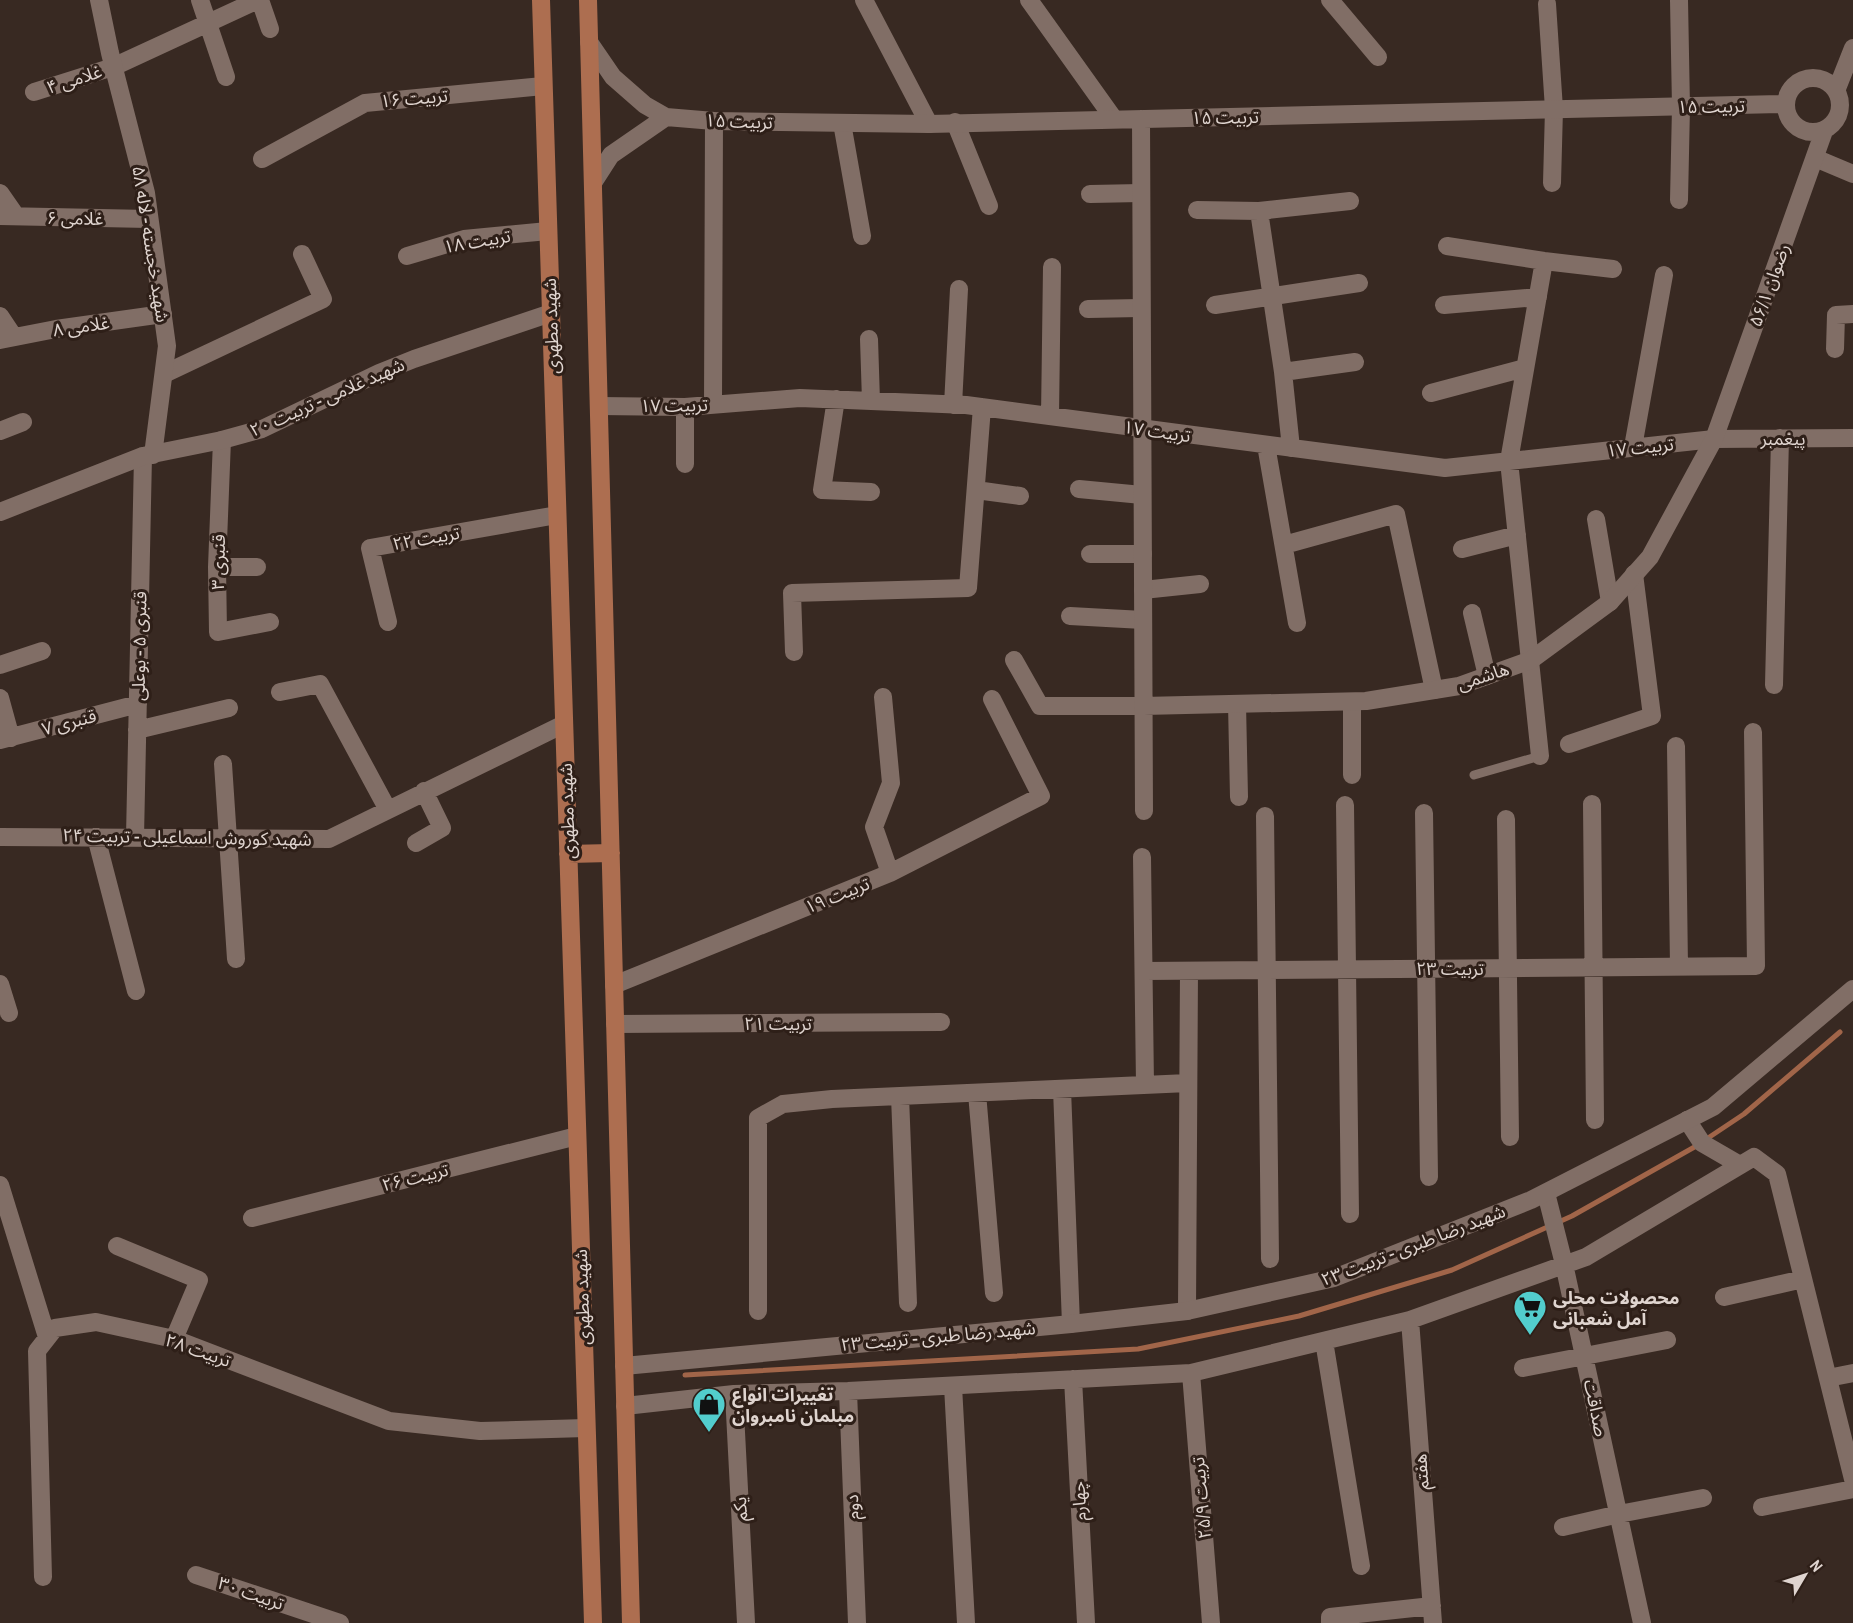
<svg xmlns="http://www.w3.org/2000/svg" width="1853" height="1623" viewBox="0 0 1853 1623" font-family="'Archivo Narrow','Noto Sans Arabic',sans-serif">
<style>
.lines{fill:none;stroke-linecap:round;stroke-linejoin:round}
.stream{stroke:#a16549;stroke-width:5}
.lane{stroke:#816e66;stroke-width:9}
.street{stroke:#816e66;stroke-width:18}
.secondary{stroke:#816e66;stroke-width:18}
.primary{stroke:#ad6e50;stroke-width:18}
.labels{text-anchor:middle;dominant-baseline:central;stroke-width:6;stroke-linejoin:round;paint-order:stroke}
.street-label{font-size:18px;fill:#dfd4cf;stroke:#2e1f18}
.poi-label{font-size:18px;font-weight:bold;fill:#dfd4cf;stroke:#2e1f18;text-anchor:start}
</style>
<rect width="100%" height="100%" fill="#382922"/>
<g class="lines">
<!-- stream -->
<path class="stream" d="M1705,1140L1744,1114L1840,1032
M685,1375L1138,1349L1299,1316L1452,1270L1572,1216L1698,1145"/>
<!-- lane -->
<path class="lane" d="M1474,775L1540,756"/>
<!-- street -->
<path class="street" d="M200,0L226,77
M260,0L270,29
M864,0L929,124
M1029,0L1114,119
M1330,0L1378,57
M1679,0L1681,107L1679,200
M1547,4L1554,109L1552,183
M34,92L113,67L258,0
M955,122L989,206
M842,123L862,236
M1815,158L1853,174
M262,159L365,103L543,86
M0,193L16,216
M1090,194L1141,193
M1197,210L1259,211L1350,201
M1259,211L1283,372L1291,448
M0,216L149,219
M1447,246L1544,261L1613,269
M407,256L464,239L548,231
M1215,305L1359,283
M1444,305L1538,297
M1088,309L1140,308
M0,316L14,337
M869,339L871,401
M0,340L56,329L163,314
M1835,349L1836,315L1853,314
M1283,372L1355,362
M164,374L323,299L302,254
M1431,393L1525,368
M836,399L822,490L871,492
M713,405L714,121
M953,405L959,289
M599,406L685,407L800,398L966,405L1445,468L1714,439L1853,438
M685,407V464
M1050,416L1052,267
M0,431L23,422
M222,440L217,567L218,632L270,622
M1266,445L1297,623
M1633,447L1664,275
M1079,489L1142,495
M976,490L1020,496
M1596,519L1610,602
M1284,545L1396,514L1434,690
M1462,549L1517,535
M1090,554H1143
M217,567H257
M1143,590L1200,584
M1472,613L1487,676
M1070,616L1143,620
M388,622L370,548L557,515
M794,652L792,593L968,588L982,407
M1014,660L1040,706H1143
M0,665L42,651
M1774,685L1780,438
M280,692L320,684L388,810
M0,698L11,738
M1352,702V775
M1237,704L1239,797
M137,730L229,708
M0,740L138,704
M1569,744L1652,716L1634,574
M1676,746L1679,966
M1540,756L1509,461L1544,261
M223,764L236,959
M1592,804L1595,1120
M1345,805L1350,1214
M1424,813L1429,1177
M1265,816L1270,1259
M1506,819L1510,1137
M0,837L329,839L564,724
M96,837L136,991
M135,837L143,456
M416,843L442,828L424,791
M1142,857L1145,1085
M890,873L1041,796L992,699
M1144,971L1756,966L1753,732
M0,984L9,1013
M614,985L890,873L874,827L891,783L883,697
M615,1024L941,1022
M1062,1089L1071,1324
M977,1093L994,1293
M900,1096L908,1303
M1687,1120L1702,1143L1740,1165
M0,1185L47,1337
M1546,1193L1564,1264L1642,1623
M252,1218L577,1136
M117,1246L199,1280L174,1339
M1724,1297L1803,1279
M758,1311V1118L783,1104L832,1099L1188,1083
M1187,1311L1189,971
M1410,1320L1433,1623
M1324,1341L1361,1566
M1523,1368L1667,1340
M1191,1373L1211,1623
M1828,1378L1853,1373
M1073,1379L1086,1623
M953,1386L966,1623
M848,1391L857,1623
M734,1394L746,1623
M625,1406L734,1394L848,1391L1191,1373L1410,1320L1586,1257L1754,1157L1777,1174L1853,1479
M1762,1507L1853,1489
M1563,1527L1619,1514L1703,1498
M196,1575L340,1623
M43,1577L37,1351L55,1328L96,1322L174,1339L389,1421L480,1431L586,1428
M1330,1623V1617L1432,1606"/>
<!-- secondary -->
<path class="secondary" d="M99,0L110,53L146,193L167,346L153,455
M589,42L613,77L645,105L666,117L714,121L929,124L1785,104
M1786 105a27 27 0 1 1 54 0a27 27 0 1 1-54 0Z
M1836,91L1853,48
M1141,119L1144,811
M593,183L611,155L666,117
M0,512L143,456L222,440L262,429L379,373L414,359L551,313
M1143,706L1366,701L1459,686L1531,660L1610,602L1650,557L1714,439L1824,131
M624,1366L1071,1324L1187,1311L1334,1278L1531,1200L1713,1107L1853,989"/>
<!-- primary -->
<path class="primary" d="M541,0L593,1623
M588,0L631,1623
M568,854L611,853"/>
</g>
<!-- icons -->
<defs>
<symbol id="supermarket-pin" viewBox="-11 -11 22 30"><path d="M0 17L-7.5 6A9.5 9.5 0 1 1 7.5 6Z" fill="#52cdcd" stroke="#2e1f18"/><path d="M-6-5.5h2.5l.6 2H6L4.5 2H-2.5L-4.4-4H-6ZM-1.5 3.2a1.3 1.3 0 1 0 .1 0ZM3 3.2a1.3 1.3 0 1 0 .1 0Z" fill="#111"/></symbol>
<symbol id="shop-pin" viewBox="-11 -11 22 30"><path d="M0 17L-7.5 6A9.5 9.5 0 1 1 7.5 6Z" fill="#52cdcd" stroke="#2e1f18"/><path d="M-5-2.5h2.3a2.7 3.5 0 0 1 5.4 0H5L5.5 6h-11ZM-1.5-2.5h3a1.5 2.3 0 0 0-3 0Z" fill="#111"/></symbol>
</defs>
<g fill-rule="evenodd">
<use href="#supermarket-pin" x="1511" y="1288" width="38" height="52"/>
<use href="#shop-pin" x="690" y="1385" width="38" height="52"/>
</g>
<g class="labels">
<!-- street labels -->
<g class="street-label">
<text transform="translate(74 79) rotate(-18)">غلامی ۴</text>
<text transform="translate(414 98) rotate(-5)">تربیت ۱۶</text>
<text transform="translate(1711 106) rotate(-1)">تربیت ۱۵</text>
<text transform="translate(1225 117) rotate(-1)">تربیت ۱۵</text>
<text transform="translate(739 121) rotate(2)">تربیت ۱۵</text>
<text transform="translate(75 218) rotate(1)">غلامی ۶</text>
<text transform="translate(477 241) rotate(-10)">تربیت ۱۸</text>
<text transform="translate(151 244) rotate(81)">شهید خجسته - لاله ۵۸</text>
<text transform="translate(1769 285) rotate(-70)">رضوان ۵۶/۱</text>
<text transform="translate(81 326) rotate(-8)">غلامی ۸</text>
<text transform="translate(551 326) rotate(-92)">شهید مطهری</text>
<text transform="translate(327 397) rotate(-24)">شهید غلامی - تربیت ۲۰</text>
<text transform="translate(674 405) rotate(-1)">تربیت ۱۷</text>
<text transform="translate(1157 431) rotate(8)">تربیت ۱۷</text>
<text x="1783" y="438">پیغمبر</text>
<text transform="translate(1640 447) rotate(-6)">تربیت ۱۷</text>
<text transform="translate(426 538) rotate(-10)">تربیت ۲۲</text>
<text transform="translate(218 562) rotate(-89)">قنبری ۳</text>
<text transform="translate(139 646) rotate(-89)">قنبری ۵ - بوعلی</text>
<text transform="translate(1483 676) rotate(-18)">هاشمی</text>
<text transform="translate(69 722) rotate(-15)">قنبری ۷</text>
<text transform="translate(567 811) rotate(-92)">شهید مطهری</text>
<text transform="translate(187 837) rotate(1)">شهید کوروش اسماعیلی - تربیت ۲۴</text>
<text transform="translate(837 895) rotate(-22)">تربیت ۱۹</text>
<text x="1450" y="968">تربیت ۲۳</text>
<text x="778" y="1023">تربیت ۲۱</text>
<text transform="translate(415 1177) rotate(-14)">تربیت ۲۶</text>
<text transform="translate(1413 1245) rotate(-21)">شهید رضا طبری - تربیت ۲۳</text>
<text transform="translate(582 1297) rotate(-92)">شهید مطهری</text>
<text transform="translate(938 1336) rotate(-5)">شهید رضا طبری - تربیت ۲۳</text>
<text transform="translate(198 1350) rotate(19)">تربیت ۲۸</text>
<text transform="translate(1596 1408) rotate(78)">صداقت</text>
<text transform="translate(1421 1472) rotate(-94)">هفتم</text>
<text transform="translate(1201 1498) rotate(-95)">تربیت ۲۵/۹</text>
<text transform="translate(1079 1501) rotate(-93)">چهارم</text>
<text transform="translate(852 1507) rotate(-92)">دوم</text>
<text transform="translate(740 1509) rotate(-93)">یکم</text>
<text transform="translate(251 1593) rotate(19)">تربیت ۳۰</text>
</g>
<!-- poi labels -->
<g class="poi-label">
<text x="1553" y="1297">محصولات محلی<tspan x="1553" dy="21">آمل شعبانی</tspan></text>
<text x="732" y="1394">تغییرات انواع<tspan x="732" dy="21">مبلمان نامبروان</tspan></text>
</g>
</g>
<!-- north arrow -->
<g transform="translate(1805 1575) rotate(51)" stroke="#2e1f18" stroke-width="4.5" paint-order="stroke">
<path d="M0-4.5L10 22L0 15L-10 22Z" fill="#dfd4cf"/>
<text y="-9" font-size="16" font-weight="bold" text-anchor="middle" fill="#dfd4cf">N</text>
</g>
</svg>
